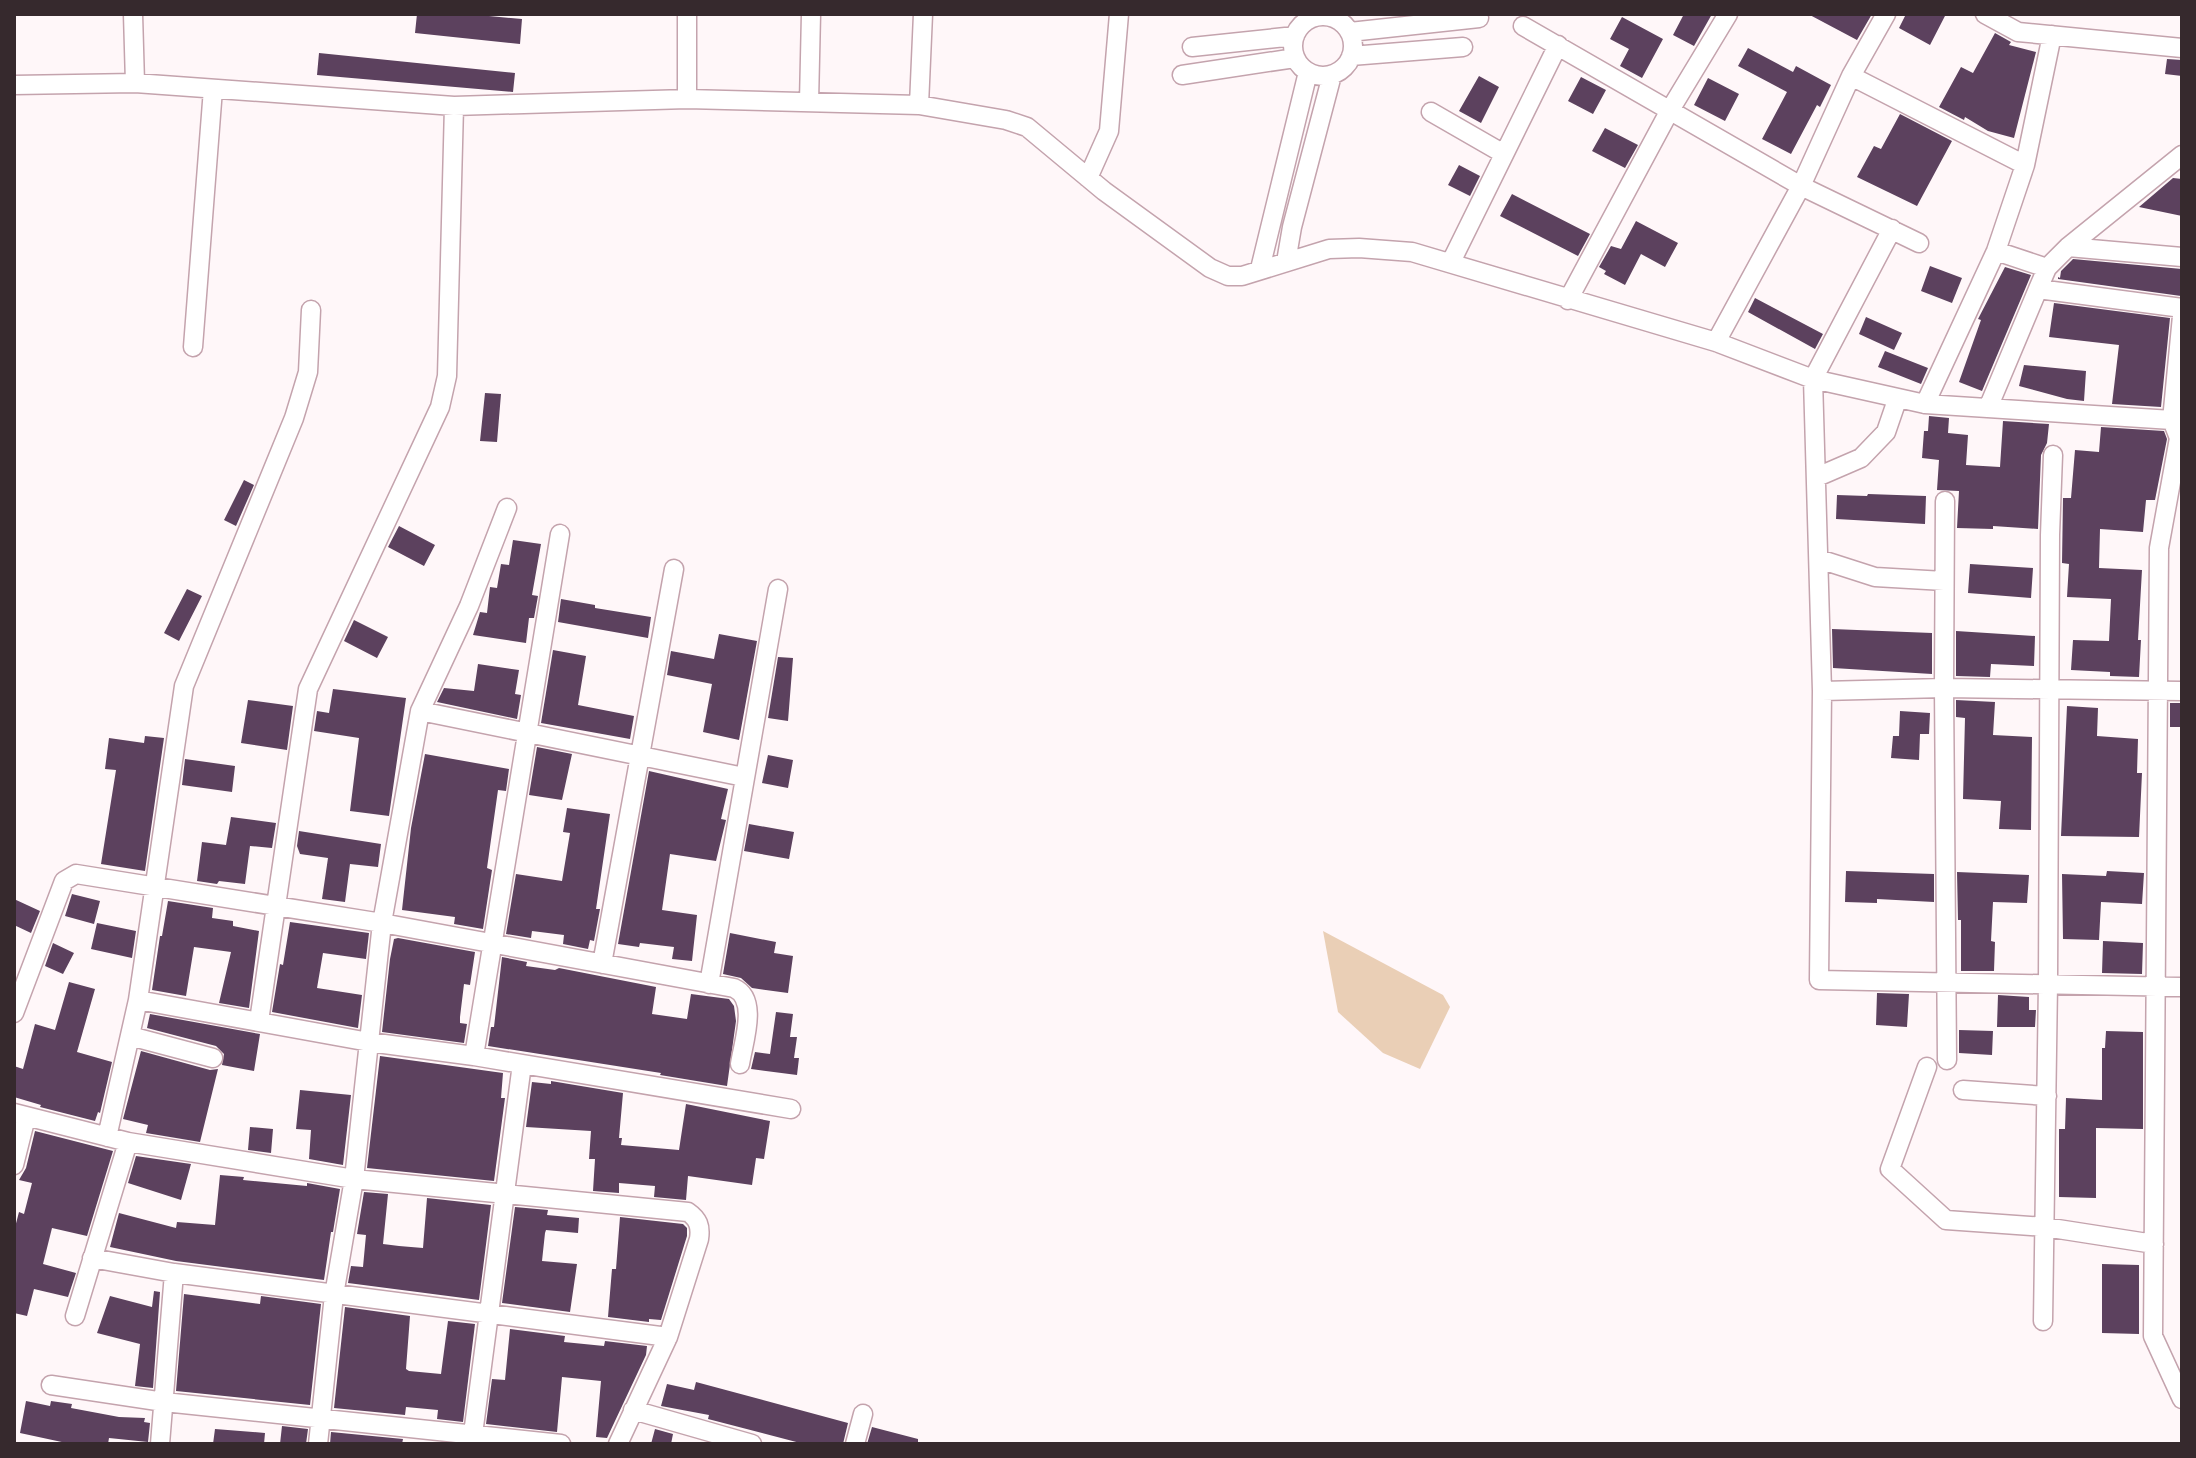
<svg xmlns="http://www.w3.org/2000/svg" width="2196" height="1458" viewBox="0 0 2196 1458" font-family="'Asap Condensed',sans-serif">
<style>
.green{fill:#eacfb6}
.building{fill:#5c415e}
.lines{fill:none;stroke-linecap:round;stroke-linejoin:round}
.street-casing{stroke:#c4a3ad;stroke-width:21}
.street{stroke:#fff;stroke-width:18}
</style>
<rect width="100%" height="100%" fill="#fff7f9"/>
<!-- green -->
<path class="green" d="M1323,931L1443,995L1450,1007L1420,1069L1383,1053L1338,1012Z"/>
<!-- building -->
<path class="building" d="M417,14H468L522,19L520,44L415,33Z
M1684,14H1712L1694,46L1673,35Z
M1808,14H1872L1857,40Z
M1906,14H1946L1930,45L1899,28Z
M1622,17L1663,39L1642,78L1620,66L1629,49L1610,39Z
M1995,33L2011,42L2009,45L2036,52L2014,138L1988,131L1965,117L1964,120L1939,107L1961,67L1973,73Z
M1748,48L1793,72L1796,66L1831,85L1820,107L1817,105L1791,154L1762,139L1787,92L1738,66Z
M319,53L515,73L513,92L317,75Z
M2167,59L2182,60V76L2165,74Z
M1479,76L1499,87L1481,123L1459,111Z
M1581,77L1606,90L1593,114L1568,101Z
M1708,78L1739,94L1725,121L1694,105Z
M1900,114L1952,141L1917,206L1857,177L1874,146L1881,149Z
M1605,128L1638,145L1625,168L1592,151Z
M1459,165L1480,176L1470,196L1448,185Z
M2173,178L2182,179V216L2139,207Z
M1512,194L1590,234L1578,256L1500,216Z
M1636,221L1678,243L1665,267L1641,254L1625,285L1604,274L1606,271L1599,267L1611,246L1621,249Z
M2073,259L2182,269L2181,296L2058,279V277L2060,278L2061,271Z
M1930,266L1962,278L1952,303L1921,291Z
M2005,267L2031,275L1982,391L1959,382L1981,320L1978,319Z
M1755,298L1823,334L1815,349L1748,312Z
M2054,303L2170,318L2161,407L2112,404L2119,345L2049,337Z
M1866,317L1902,333L1894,350L1859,334Z
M1885,351L1928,368L1921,384L1878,367Z
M2024,365L2086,371L2084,401L2067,399L2019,386Z
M485,393L501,394L497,442L480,441Z
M1929,416L1949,418L1948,433L1968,435L1966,465L2000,467L2003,421L2049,424L2047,443L2041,455L2038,529L1993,526V529L1957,528L1959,491L1937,490L1939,460L1922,458L1924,431H1928Z
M2101,427L2164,431L2167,439L2155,500H2146L2143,532L2100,529L2099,568L2142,570L2138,640H2141L2139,677L2110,676V672L2071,670L2073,640L2109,641L2111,599L2067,597L2069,564L2062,563L2063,498H2071L2075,450L2099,452Z
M244,480L254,485L236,526L224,520Z
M1868,494L1926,496L1925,524L1836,519L1837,495L1867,496Z
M399,526L435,545L424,566L388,547Z
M513,540L541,544L532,595L538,596L534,618H529L526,643L473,635L480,612L487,613L490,587L497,588L501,564L509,565Z
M1970,564L2033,568L2031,598L1968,593Z
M187,589L202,596L179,641L164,633Z
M561,599L595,605V608L651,617L648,638L558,622Z
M354,620L388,637L377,658L344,641Z
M1832,629L1932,633V674L1833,668Z
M1956,631L2035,636L2034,666L1991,664L1990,677L1956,676Z
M719,634L757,641L739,740L703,732L712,684L667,675L671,651L714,659Z
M553,650L586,656L578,705L634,716L630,739L541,723Z
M778,657L793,658L788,721L768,718Z
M478,664L519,670L515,694L521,695L517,719L437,702L444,688L474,691Z
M333,689L406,698L389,816L350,811L359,738L314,731L317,711L329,713Z
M248,700L293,706L287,750L241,743Z
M1956,700L1995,702L1993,735L2032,737L2031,830L1999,829L2001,801L1963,799L1965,718L1956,717Z
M2170,703H2182V727H2170Z
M2067,706L2098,708L2097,736L2138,739L2137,773H2142L2139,837L2061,836Z
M1900,711L1930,713L1929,734H1920L1919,760L1891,758L1893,736H1899Z
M145,736L164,738L145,871L101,864L116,770L105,769L109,738L144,743Z
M537,747L572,754L562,800L529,795Z
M425,754L509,769L506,791L498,790L487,868L492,870L483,929L454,924L455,917L402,910L411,828Z
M768,755L793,760L788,788L762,783Z
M185,759L235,766L232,792L182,785Z
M649,771L728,789L721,819L726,820L716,861L670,854L662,910L697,915L692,961L672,959L674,947L640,943L639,947L618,944Z
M567,808L610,814L596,909H600L594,941L590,940L588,949L563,944L564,935L532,931L531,938L506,934L516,874L562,881L570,833L563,832Z
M231,817L276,823L272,848L250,846L245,884L219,881L217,884L197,881L202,842L226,845Z
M749,824L794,832L789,859L744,851Z
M299,831L381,844L378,867L350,864L345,902L322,899L328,858L300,854L297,846Z
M1846,871L1934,874V902L1877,899V903L1845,902Z
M2107,871L2144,873L2142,904L2101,902L2099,940L2063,939L2062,874L2106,876Z
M1957,872L2029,875L2027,903L1993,902L1991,941L1995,942L1994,971H1961V920H1958Z
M72,894L100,901L94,924L65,916Z
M14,899L40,911L31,933L14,925Z
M168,901L213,908L212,918L233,921V926L259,931L249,1008L219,1003L231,952L194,947L186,996L152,990L160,936H162Z
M290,922L369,933L366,959L323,953L317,988L362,995L358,1028L272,1012L280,964L283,965Z
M97,923L136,931L132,958L91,949Z
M730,933L776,942L774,953L793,956L788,993L752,988L741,978L723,974Z
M398,938L475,952L470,985L464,984L460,1017V1023L467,1024L464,1043L382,1032L390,959L394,939Z
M2103,941L2143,943L2142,974L2102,973Z
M53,943L74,953L63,974L45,966Z
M502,957L527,962L526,966L555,970L559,968L656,987L652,1014L687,1019L691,994L729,999L734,1006L736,1021L727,1086L660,1075L661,1073L488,1046L491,1027H494Z
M69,982L95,989L77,1052L112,1062L100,1113L98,1112L95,1121L40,1107L41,1105L14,1097V1066L23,1069L35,1024L55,1030Z
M1877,993L1909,994L1907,1027L1876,1025Z
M1998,995L2029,997V1010H2036L2035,1027H1997Z
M776,1012L793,1014L790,1037H797L794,1058H799L797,1075L751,1069L755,1052L770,1054Z
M150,1014L260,1034L254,1071L222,1065L224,1054L216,1046L147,1028Z
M1959,1030L1993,1031L1992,1055L1959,1053Z
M2106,1031L2143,1032V1129L2096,1128V1198L2059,1197V1129H2065L2066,1098L2102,1100V1048H2105Z
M141,1051L210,1070L218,1069L200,1142L146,1133L148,1125L123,1119Z
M380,1056L503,1073L501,1098H505L494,1181L367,1168Z
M551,1081L623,1093L619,1138H622L621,1145L679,1150L686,1104L770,1121L764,1159L756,1158L752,1185L688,1176L686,1200L654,1197L655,1186L619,1183V1193L593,1191L595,1159H589L591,1131L526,1127L532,1082L551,1084Z
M300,1090L351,1095L343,1165L309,1159L311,1130L296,1129Z
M250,1127L273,1129L271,1153L248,1150Z
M35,1131L113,1151L87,1236L52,1228L43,1264L76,1273L68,1297L34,1289L27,1316L14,1313V1231L19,1212L24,1214L32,1183L19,1180L26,1168Z
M136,1156L191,1164L181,1200L128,1183Z
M220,1175L244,1177L243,1180L307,1186V1183L340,1189L333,1232H331L324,1280L176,1261L110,1247L119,1213L176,1228L177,1222L215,1225Z
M364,1192L388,1194L383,1244L399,1246L423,1248L427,1198L491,1205L479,1300L348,1283L351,1266L363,1267L366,1235L357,1234Z
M515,1207L548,1210L547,1215L579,1218L578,1233L546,1230L545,1233L542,1261L577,1264L570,1312L502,1303Z
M620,1217L683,1224L687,1228V1236L661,1320L649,1319V1322L608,1317L612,1269H616Z
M2102,1264L2139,1265V1334L2102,1333Z
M154,1291L160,1292L153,1388L135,1386L140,1344L97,1333L110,1296L152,1307Z
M184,1294L260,1304L261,1296L321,1304L310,1405L176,1391Z
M345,1307L410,1316L406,1369L409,1371L441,1374L448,1321L475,1324L463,1422L437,1419L438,1410L406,1407L405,1415L334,1408Z
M510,1329L565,1336L564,1342L604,1346L605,1341L647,1346L646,1355L607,1438L596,1437L601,1381L562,1377L557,1432L486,1424L492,1379L505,1380Z
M696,1382L848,1423L843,1444H804L708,1419L709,1415L661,1406L667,1384L694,1390Z
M26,1401L50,1406L51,1401L72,1404L71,1408L119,1417L145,1418L144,1422L150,1423L148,1442L109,1438L108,1444H71L20,1433Z
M282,1426L308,1429L306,1444H280Z
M872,1427L918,1439V1444H867Z
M215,1429L265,1433L264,1444H213Z
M655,1429L673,1434L671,1444H651Z
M331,1432L403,1439L402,1444H330Z"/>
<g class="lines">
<defs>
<path id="street" d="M133,14L135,83
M1985,14L2018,32L2182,48
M1293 46a30 30 0 1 1 60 0a30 30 0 1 1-60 0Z
M1523,26L1801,186L1919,243
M1350,32L1479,18
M1192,47L1295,36
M1351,56L1463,47
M1182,75L1295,58
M1851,76L2025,165
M14,85L135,83L454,106L687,99L919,105L1006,120L1027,127L1104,191L1210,268L1228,276H1242L1329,249L1359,248L1412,252L1716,342L1813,379L1925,404L2172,420L2182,423
M687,99V14
M809,102L811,14
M919,105L923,14
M1431,112L1504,154
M1088,178L1109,131L1119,14
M1892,229L1813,379L1822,691L1819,980L2182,987
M2068,247L2182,257
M1996,251L2047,268L2038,289L2182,308
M1286,262L1292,227L1332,75
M1451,262L1558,45
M2047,268L2068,247L2182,155
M1260,269L1308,72
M1568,300L1670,110L1728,14
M2182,316L2172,420L2179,438L2159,548L2153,1336L2182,1399
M1716,342L1801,186L1851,76L1886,14
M193,347L213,89
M1925,404L1996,251L2025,165L2052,35
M1988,408L2038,289
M1817,477L1861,458L1886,432L1897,400
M1945,501L1944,688L1947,1060
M1819,559L1875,577L1944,581
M1822,691L1944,688L2182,691
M420,711L744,777
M602,964L674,569
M709,984L778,589
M138,1000L369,1042L474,1056L791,1109
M14,1013L64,881L76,874L382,923L734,988C759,999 743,1043 740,1064
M259,1021L308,689L440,407L447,376L454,106
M130,1036L213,1058
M474,1056L560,534
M1927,1067L1890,1169L1946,1220L2045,1227L2154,1244
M1963,1090L2047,1096
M14,1113L128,1142L354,1179L688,1212C698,1219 701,1226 699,1239L668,1337L618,1444
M107,1137L138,1000L184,686L294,418L308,372L311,310
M14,1165L26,1117
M92,1258L174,1273L668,1337
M75,1316L128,1142
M2043,1321L2048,983L2050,535L2053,455
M51,1385L164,1402L561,1444
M633,1410L752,1444
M473,1434L522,1064
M160,1444L174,1273
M318,1444L334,1295L354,1179L382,923L420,711L469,606L507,508
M855,1444L863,1414"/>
</defs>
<!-- street casing -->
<use href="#street" class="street-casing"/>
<!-- street -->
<use href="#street" class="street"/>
</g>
<!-- border -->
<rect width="2196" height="1458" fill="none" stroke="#36292d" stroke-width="32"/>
</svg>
